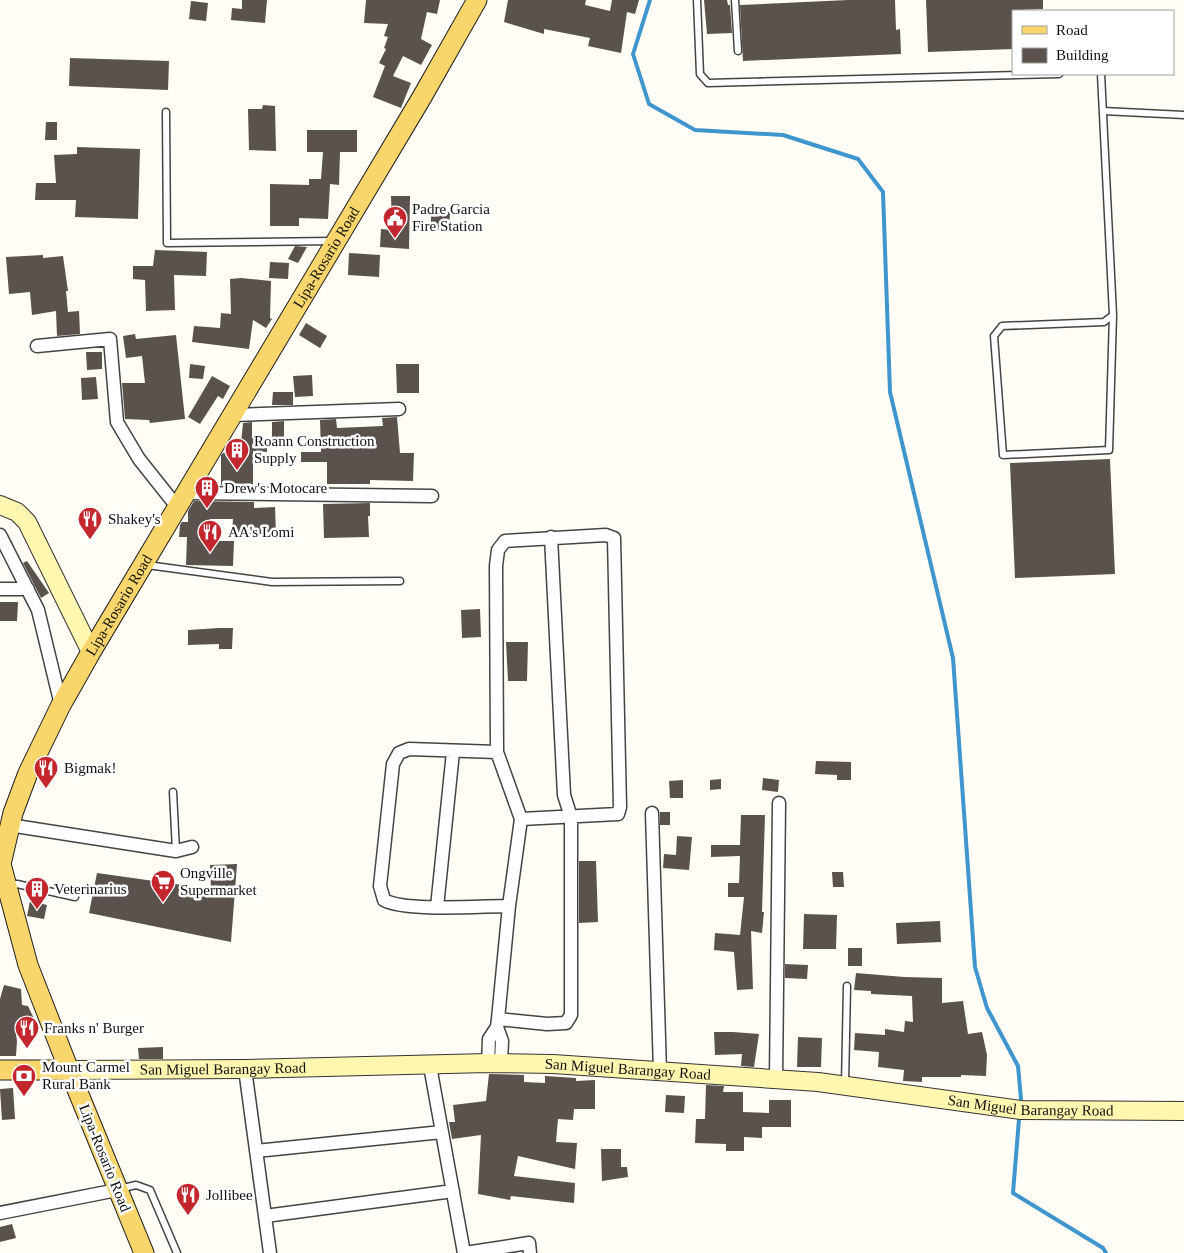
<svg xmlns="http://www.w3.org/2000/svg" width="1184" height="1253" viewBox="0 0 1184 1253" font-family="'Times New Roman',serif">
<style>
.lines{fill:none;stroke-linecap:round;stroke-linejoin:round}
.stream{stroke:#3f96cf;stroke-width:4}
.building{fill:#5a524d}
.lane-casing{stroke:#444;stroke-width:9}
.street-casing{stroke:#444;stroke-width:15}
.secondary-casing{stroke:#333;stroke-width:20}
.primary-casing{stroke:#222;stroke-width:21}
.lane{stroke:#fff;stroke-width:6}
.street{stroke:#fff;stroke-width:12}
.secondary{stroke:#fff6b0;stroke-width:18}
.primary{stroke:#f9d66b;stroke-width:19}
.labels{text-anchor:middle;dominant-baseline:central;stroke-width:5;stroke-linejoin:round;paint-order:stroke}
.poi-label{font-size:15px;fill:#111;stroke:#fff;text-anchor:start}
.street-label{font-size:15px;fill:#111;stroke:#fff}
</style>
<rect width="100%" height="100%" fill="#fffdf5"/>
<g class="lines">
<!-- stream -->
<path class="stream" d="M650,0L633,54L649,104L695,130L783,135L858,159L883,192L890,392L953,658L975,967L987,1008L1018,1066L1021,1099
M1019,1119L1013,1193L1103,1248L1106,1253"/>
</g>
<!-- building -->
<path class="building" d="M242,0H267L265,23L231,20L232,8L242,9Z
M366,0H440L437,14L427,12L421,39L432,45L421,65L403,56L393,76L411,83L401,108L373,97L385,66L379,63L386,49L384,48L388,37L384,36L388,24L364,23Z
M508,0H586L585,5L610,11L612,0H639L635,14L627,12L621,53L588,46L590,38L544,29V34L504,22Z
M704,0H727L728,5H730L732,33L707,34Z
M848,0H895L896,30L900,29L901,54L743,61L740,5Z
M926,0H1043V9L1013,10V49L928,52Z
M191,1L208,3L206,21L189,19Z
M70,58L169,61L168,90L69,86Z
M263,105L275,106L276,151L249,150L248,109H262Z
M46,122H57V140H45Z
M307,130H357V152H340L339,185L330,184L328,219L299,218V226H270V184L309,185V179H321L323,152H307Z
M77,147L140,149L138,219L75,217L76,200H35L36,183H56L54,155L77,154Z
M391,196H410L409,249L380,247L381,229L392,230Z
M431,211L450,212L449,231L431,230Z
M295,246L307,247L298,263L288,259Z
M155,250L207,252L206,276L174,275L175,310L146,311L145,280L133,279V266H153Z
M349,253L380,255L379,277L348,275Z
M43,255V258L63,256L68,291H66L68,312L79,311L80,334L57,336L56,311L32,315L30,292L9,294L6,257Z
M270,262L289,263L288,279L269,278Z
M241,278L271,281L270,318L272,319L266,328L253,320L249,349L192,342L194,326L220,328L221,313L231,314L230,279Z
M306,323L327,336L320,348L299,335Z
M135,334L136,339L176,335L185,419L150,423L149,420L125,419L122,383H145L142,356L126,358L123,336Z
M86,352H102V369L87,370Z
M190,364L205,366L203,379L189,378Z
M396,364H419V393H397Z
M312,375L313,396L295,397L293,376Z
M212,376L230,386L223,399L218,396L200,424L188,417Z
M96,377L98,399L82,400L81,378Z
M273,392H293V405H272Z
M397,417L400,453H414L413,481L370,480V484H327V462H301V452H321L320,420L336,419L337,428L383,426L382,418Z
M284,421V443H272V422Z
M252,422V438H267V452L253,451V486L221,485V455L223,453H240L243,423Z
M1110,459L1115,574L1015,578L1010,463Z
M194,501L254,502V508L275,507L276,534H232L233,519H210V541H234L233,566L186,565L187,537H179L180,525L182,522H188V511Z
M370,503V516H368L369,537L324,538L323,504Z
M27,561L49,593L41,598L23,563Z
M0,602H18L17,621H0Z
M480,609L481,637L462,638L461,610Z
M219,628H233L232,649H219V644L188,645V630Z
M506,642H528L527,681H508Z
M816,761L851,762V780H837V775L815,774Z
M763,778L779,780L778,792L762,790Z
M721,779V789L710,790V780Z
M683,780V798H670L669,781Z
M660,812H670V825H660Z
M741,815H765L762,912H764L762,933L751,931L753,989L737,990L734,952L714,950L715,933L740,935L744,897H728V883H739L740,856L711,857V845H740Z
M677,836L692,837L689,870L663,868L664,854L676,855Z
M579,861H596L598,922L579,923Z
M237,864L231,942L89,913L97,873L211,889L210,865Z
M832,872H843L844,887H833Z
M30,901L47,905L44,919L27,916Z
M804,914L837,915L836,949H803Z
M940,921L941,942L897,944L896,923Z
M848,948H862V966H848Z
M785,964L808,965L807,979L785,978Z
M856,973L904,977L942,978V1003L963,1001L968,1034L982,1032L987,1055L986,1076L961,1075V1077H922V1082L903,1081L904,1070L878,1067L879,1052L854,1050L855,1033L885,1035V1029L904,1032L905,1021L913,1022L912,996L871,994V991L854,990Z
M4,985L21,989L22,1005L28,1006L35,1021L15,1027L17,1041L16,1056H0V999Z
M733,1032L759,1034L754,1067L741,1066L742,1054L715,1055L714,1032Z
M798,1037L822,1038L821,1067H797Z
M163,1047V1059H139L138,1048Z
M489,1074L524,1075V1082L545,1083V1076L576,1078V1081L595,1080V1109H574L573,1120L558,1119L556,1142L577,1143L575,1169L518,1156L514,1176L575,1183L574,1203L511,1196L510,1200L478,1194L481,1135L452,1139L449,1122H455L453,1105L486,1101Z
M706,1085L724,1086L723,1092H743V1112L769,1113V1100H791V1127H762V1138L744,1137V1151H726V1144L695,1143L696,1119H705Z
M13,1088L15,1119L2,1120L0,1089Z
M666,1095L685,1096L684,1113L665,1112Z
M601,1149H621V1167H627L628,1177L602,1181Z
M12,1224L16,1238L0,1242V1227Z"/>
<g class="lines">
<defs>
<path id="lane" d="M697,0L700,74L708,83L1059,74
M735,0L738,51
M1101,74L1113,315L1109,450L1003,455L994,336L1002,326L1104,322L1113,315
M1103,111L1184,115
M166,112L167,243L333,241
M147,565L272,582L400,581
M173,792L176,851
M8,885L17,884L75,897
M845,1085L847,986
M119,1189L136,1185L150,1190L177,1253"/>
<path id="street" d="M37,346L110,339L117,422L139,459L178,508
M233,415L399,409
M186,493L432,496
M0,535L38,610L61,705
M0,589H28
M497,752L409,749L399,753L393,764L380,886L384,900C406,912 481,906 509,906
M652,813L660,1071
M9,825L176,851L192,847
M437,907L453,752
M498,1019L547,1024L566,1023L571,1015V817L564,795L551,537
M497,1027L502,1041L501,1062
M488,1063L489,1039L497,1027L498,1019L509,906L521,819L497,752L496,566L498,550L505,541L606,535L614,538L620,807L618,814L521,819
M430,1066L464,1253
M245,1069L270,1253
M776,1079L779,803
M256,1151L442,1132
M0,1213L117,1190
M265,1216L453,1191
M465,1253L529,1243L530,1253"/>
<g id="secondary">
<path d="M0,505L17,512L27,522L91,652"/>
<path id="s1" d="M69,1070L245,1069L488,1063L553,1064L818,1082L1021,1110L1184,1111"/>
</g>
<g id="primary">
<path d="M0,1070H69"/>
<path id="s2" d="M144,1253L69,1070L28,965L1,864L13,813L28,773L61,705L91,652L422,97L477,0"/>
</g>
</defs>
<!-- lane casing -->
<use href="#lane" class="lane-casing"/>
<!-- street casing -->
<use href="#street" class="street-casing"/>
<!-- secondary casing -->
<use href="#secondary" class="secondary-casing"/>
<!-- primary casing -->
<use href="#primary" class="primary-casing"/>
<!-- lane -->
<use href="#lane" class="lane"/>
<!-- street -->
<use href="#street" class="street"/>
<!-- secondary -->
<use href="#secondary" class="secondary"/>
<!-- primary -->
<use href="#primary" class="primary"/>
</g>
<!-- icons -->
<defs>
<symbol id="civic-pin" viewBox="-11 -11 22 30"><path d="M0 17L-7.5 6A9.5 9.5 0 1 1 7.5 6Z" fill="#c4262e" stroke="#fff"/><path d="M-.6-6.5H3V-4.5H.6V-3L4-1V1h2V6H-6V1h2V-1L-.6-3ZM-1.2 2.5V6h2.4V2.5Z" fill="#fff"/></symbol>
<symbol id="building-pin" viewBox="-11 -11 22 30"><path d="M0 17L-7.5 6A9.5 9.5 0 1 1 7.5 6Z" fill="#c4262e" stroke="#fff"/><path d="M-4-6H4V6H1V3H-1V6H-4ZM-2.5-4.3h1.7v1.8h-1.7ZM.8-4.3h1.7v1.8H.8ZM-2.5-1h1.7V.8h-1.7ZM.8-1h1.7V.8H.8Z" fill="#fff"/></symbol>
<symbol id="restaurant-pin" viewBox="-11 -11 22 30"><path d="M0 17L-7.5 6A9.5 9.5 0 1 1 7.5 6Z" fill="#c4262e" stroke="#fff"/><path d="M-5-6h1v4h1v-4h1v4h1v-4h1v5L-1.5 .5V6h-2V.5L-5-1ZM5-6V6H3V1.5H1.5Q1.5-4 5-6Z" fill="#fff"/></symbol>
<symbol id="supermarket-pin" viewBox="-11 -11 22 30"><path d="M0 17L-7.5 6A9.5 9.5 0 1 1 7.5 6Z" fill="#c4262e" stroke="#fff"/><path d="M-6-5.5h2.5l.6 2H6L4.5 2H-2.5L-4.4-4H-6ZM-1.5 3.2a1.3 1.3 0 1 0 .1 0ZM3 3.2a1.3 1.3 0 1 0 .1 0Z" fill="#fff"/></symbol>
<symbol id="bank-pin" viewBox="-11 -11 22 30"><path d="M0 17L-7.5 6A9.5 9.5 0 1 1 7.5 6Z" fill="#c4262e" stroke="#fff"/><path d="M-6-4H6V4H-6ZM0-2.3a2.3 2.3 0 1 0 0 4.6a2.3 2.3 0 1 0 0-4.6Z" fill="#fff"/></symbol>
</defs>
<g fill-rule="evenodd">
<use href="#civic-pin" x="381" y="204" width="28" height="38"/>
<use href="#building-pin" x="223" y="436" width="28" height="38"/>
<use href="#building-pin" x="193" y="474" width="28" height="38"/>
<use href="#restaurant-pin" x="76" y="505" width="28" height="38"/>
<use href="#restaurant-pin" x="196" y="518" width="28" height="38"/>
<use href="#restaurant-pin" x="32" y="754" width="28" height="38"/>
<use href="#supermarket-pin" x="149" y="868" width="28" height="38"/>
<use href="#building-pin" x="23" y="875" width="28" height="38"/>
<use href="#restaurant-pin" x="13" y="1014" width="28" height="38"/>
<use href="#bank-pin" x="10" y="1062" width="28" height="38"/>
<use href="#restaurant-pin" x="174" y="1181" width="28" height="38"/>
</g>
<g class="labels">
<!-- poi labels -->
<g class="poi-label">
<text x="412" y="209">Padre Garcia<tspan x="412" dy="17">Fire Station</tspan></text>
<text x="254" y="441">Roann Construction<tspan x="254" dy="17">Supply</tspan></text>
<text x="224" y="488">Drew's Motocare</text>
<text x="108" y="519">Shakey's</text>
<text x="228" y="532">AA's Lomi</text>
<text x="64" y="768">Bigmak!</text>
<text x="180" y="873">Ongville<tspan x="180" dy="17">Supermarket</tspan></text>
<text x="54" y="889">Veterinarius</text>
<text x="44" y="1028">Franks n' Burger</text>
<text x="42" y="1067">Mount Carmel<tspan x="42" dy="17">Rural Bank</tspan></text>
<text x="206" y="1195">Jollibee</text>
</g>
<!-- street labels -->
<g class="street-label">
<text stroke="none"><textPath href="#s2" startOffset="1106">Lipa-Rosario Road</textPath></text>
<text stroke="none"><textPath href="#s2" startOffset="701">Lipa-Rosario Road</textPath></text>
<text stroke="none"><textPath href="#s1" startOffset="154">San Miguel Barangay Road</textPath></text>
<text stroke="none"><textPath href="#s1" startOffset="559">San Miguel Barangay Road</textPath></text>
<text stroke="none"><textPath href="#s1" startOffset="964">San Miguel Barangay Road</textPath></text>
<text transform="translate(105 1158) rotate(68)">Lipa-Rosario Road</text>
</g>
</g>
<!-- legend -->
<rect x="1012" y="10" width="162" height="65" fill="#ffffff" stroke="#a0a0a0"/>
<rect x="1022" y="26" width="25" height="8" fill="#f9d66b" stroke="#a0a0a0"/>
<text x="1056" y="35" font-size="15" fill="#111111">Road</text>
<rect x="1022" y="48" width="25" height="15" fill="#5a524d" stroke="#a0a0a0"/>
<text x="1056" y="60" font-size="15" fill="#111111">Building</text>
</svg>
